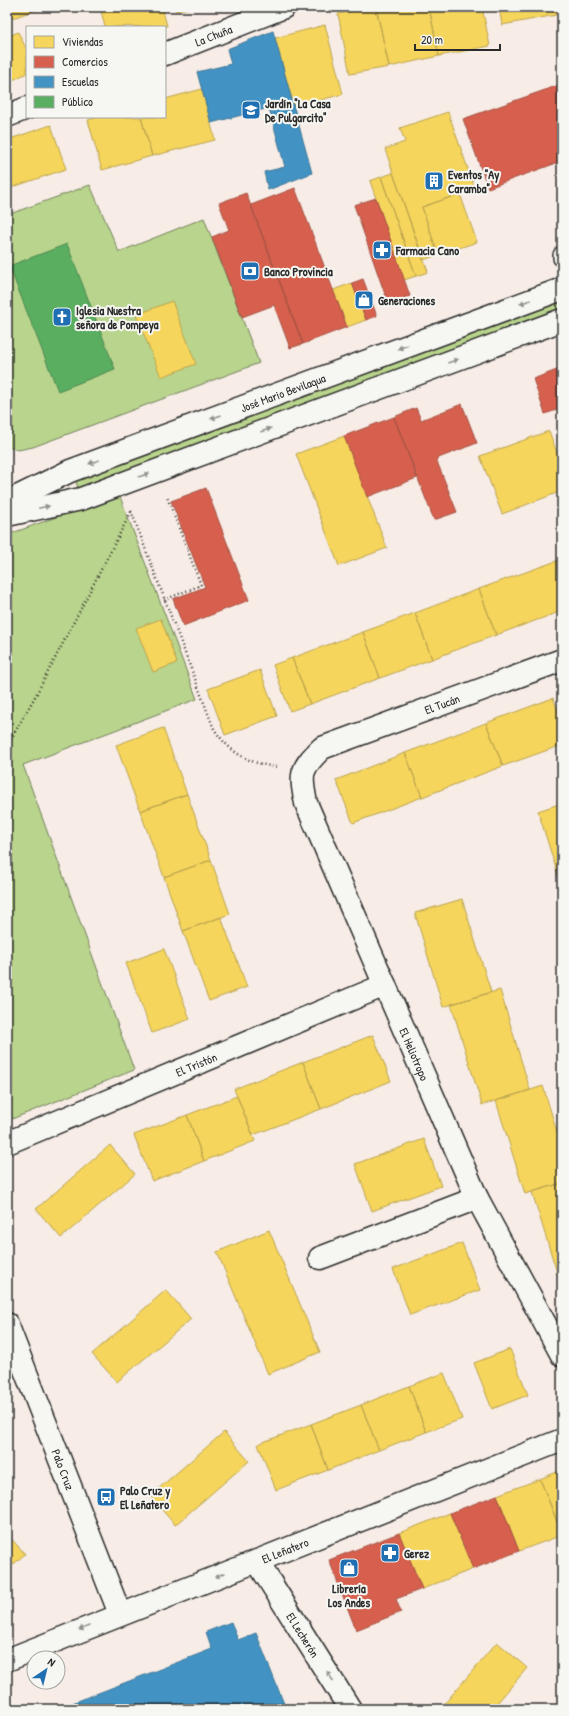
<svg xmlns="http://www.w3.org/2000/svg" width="569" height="1716" viewBox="0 0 569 1716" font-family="'Patrick Hand',sans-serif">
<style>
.green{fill:#b9d48c;stroke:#72805c}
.homes{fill:#f6d55c;stroke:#b9a24d}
.shops{fill:#d6604d;stroke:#a35043}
.schools{fill:#4393c3;stroke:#3c7495}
.public{fill:#5aae61;stroke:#4c8751}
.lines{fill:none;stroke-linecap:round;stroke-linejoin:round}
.service-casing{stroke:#2b2b2b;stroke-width:20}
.minor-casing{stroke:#2b2b2b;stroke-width:25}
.tertiary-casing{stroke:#2b2b2b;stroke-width:25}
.secondary-casing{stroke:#2b2b2b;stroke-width:25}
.path{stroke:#2b2b2b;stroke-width:2.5;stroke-dasharray:1 3;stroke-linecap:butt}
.service{stroke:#f6f6f2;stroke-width:17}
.minor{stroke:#f6f6f2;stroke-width:22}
.tertiary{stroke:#f6f6f2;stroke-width:22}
.secondary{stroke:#f6f6f2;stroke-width:22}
.oneway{fill:#90908e}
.labels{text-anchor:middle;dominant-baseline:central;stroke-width:4;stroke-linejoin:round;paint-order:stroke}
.street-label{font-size:12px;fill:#2b2b2b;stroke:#f6f6f2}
.poi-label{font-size:12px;font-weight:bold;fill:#2b2b2b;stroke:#f6f6f2;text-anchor:start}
</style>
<rect width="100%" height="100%" fill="#f7ece6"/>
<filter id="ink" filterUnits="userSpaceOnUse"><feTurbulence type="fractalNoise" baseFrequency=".025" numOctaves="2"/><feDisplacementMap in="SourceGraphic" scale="8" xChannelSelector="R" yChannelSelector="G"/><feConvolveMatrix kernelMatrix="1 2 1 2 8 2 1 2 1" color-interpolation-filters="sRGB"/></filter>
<g filter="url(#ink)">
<!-- green -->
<path class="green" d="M90,185L119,252L204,218L259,363L33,447L18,450L7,446V215Z
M562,299V309L78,488L75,479Z
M119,494L197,699L23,765L134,1070L7,1121V535Z"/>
<!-- homes -->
<path class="homes" d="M7,7H44L7,20Z
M100,7H162L167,26L105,27Z
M175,7H191L176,11Z
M372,7H376L389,67L350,74L338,14Z
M376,7H429L439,56L389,67Z
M429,7H482L490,46L439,56Z
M499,7H562V14L502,25Z
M325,25L343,94L294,107L275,38Z
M18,32L27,50V73L7,83V37Z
M202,89L215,140L152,156L141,117H165V99Z
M448,112L475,189L422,207L438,255L423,260L385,149L405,142L400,128Z
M98,117H141L152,156L102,170L88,120Z
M51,125L66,169L7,189V140Z
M393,173L428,272L416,276L381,177Z
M381,177L416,276L404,280L370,181Z
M460,194L477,242L438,255L422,207Z
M352,283L366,320L347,327L333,290Z
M172,301L196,364L161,377L136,315Z
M549,431L562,466V491L502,514L480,456Z
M344,436L387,548L339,566L296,454Z
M562,559V611L496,635L479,589Z
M479,589L496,635L432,659L415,613Z
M415,613L432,659L380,678L363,632Z
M161,619L177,663L153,672L136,628Z
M363,632L380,678L310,704L292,658Z
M292,658L310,704L290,711L273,665Z
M260,670L277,716L225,735L208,689Z
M553,698L562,721V745L503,766L486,723Z
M486,723L503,766L422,797L405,753Z
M163,728L187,794L140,811L116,745Z
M405,753L422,797L353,823L336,780Z
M187,794L211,860L164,877L140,811Z
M562,803V888L538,811Z
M211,860L230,914L183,931L164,877Z
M462,899L491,992L443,1007L415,913Z
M221,917L247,987L209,1001L183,931Z
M164,949L190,1019L152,1033L126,963Z
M500,990L530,1090L482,1105L451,1004Z
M373,1035L391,1081L321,1109L303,1062Z
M303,1062L321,1109L253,1135L234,1089Z
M543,1086L562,1148V1183L525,1194L496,1101Z
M237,1096L255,1141L204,1161L187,1115Z
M187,1115L204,1161L152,1181L134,1135Z
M424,1139L441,1186L372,1211L355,1164Z
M110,1145L135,1174L61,1238L36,1209Z
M562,1183V1289L532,1192Z
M269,1230L320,1352L268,1374L217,1252Z
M462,1243L480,1290L410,1315L393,1269Z
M166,1290L191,1319L117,1382L92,1354Z
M510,1349L528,1395L492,1409L474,1363Z
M444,1373L462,1419L426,1432L409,1386Z
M409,1386L426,1432L379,1450L361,1405Z
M361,1405L379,1450L328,1470L311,1424Z
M311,1424L328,1470L276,1490L258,1444Z
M224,1432L249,1461L175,1525L150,1496Z
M562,1470V1533L540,1479Z
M540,1479L562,1535L519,1551L497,1495Z
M450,1513L473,1569L422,1589L399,1533Z
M7,1534L25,1554L7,1570Z
M497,1642L527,1668L492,1709H440Z"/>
<!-- shops -->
<path class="shops" d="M562,84V161L488,188L463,119Z
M295,188L347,327L303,344L251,205Z
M246,193L303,344L290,348L274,305L242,317L212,237L229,230L219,203Z
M376,198L410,296L388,303L354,205Z
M363,279L377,316L366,320L352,283Z
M562,368V408L545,414L533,379Z
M462,404L477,443L436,459L457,512L434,520L394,417L416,408L421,420Z
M394,417L417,478L367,497L344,436Z
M206,488L249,600L183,626L173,599L205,587L171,501Z
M497,1495L519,1551L473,1569L450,1513Z
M399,1533L422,1589L396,1599L401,1612L356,1630L329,1560Z"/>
<!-- schools -->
<path class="schools" d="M273,31L312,173L268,190L264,172L285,167L269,108L211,123L197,72L231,64L227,49Z
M231,1622L238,1640L256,1633L286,1709H57L212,1649L206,1632Z"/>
<!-- public -->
<path class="public" d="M67,244L115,369L58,391L9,266Z"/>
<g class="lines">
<defs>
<path id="service" d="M562,255V258"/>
<g id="minor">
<path id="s1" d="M165,54L284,7"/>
<path d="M7,116L27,108"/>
<path id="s2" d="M562,660L322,748C300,769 300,774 306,803L477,1198L562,1355"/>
<path id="s3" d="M7,1143L385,985"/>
<path d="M320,1258L477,1198"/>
<path id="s4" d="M257,1561L562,1440"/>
</g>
<g id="tertiary">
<path id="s5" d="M7,1324L120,1614"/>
<path id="s6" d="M7,1660L257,1561L350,1709"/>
</g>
<g id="secondary">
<path id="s7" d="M7,502L70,471L562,289"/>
<path d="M7,515L81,499L562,320"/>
</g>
</defs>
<!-- service casing -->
<use href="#service" class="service-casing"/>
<!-- minor casing -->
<use href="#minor" class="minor-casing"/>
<!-- tertiary casing -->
<use href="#tertiary" class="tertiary-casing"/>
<!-- secondary casing -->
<use href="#secondary" class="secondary-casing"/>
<!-- path -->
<path class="path" d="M131,511L214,729C230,753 249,764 278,767
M164,600L201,585L167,497
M7,746L36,695L131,512"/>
<!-- service -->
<use href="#service" class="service"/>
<!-- minor -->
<use href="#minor" class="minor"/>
<!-- tertiary -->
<use href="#tertiary" class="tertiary"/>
<!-- secondary -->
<use href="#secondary" class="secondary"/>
</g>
<!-- one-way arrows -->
<defs><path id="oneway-solid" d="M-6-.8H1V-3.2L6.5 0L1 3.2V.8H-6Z"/></defs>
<g class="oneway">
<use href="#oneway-solid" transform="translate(525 302) rotate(160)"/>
<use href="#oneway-solid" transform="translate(403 347) rotate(160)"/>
<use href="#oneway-solid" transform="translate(453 361) rotate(-20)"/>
<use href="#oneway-solid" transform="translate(216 417) rotate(160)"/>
<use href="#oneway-solid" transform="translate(266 430) rotate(-20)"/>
<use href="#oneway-solid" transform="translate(94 462) rotate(160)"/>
<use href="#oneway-solid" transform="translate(144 475) rotate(-20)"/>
<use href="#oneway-solid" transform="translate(44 507) rotate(-12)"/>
<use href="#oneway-solid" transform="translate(220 1575) rotate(159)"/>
<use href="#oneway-solid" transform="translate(84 1628) rotate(158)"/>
<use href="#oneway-solid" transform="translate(330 1676) rotate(-122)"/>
</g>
</g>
<!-- icons -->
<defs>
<symbol id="school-square" viewBox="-11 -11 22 22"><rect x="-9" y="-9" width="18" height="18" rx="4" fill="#1f6fb2" stroke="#f6f6f2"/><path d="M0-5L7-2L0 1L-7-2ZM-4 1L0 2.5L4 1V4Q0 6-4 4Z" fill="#fff"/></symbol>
<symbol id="building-square" viewBox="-11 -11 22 22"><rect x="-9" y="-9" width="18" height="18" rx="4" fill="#1f6fb2" stroke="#f6f6f2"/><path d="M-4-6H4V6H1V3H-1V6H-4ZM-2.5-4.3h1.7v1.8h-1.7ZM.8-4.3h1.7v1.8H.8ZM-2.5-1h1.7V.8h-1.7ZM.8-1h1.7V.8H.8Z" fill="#fff"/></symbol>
<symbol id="pharmacy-square" viewBox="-11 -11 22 22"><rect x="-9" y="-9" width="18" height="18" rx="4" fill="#1f6fb2" stroke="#f6f6f2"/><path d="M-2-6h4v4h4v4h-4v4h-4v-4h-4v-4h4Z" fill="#fff"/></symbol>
<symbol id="bank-square" viewBox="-11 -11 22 22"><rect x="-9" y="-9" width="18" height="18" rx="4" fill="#1f6fb2" stroke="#f6f6f2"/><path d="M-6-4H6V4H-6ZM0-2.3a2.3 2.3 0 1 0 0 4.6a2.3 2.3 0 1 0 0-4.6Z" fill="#fff"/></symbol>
<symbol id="shop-square" viewBox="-11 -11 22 22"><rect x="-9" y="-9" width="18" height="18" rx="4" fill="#1f6fb2" stroke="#f6f6f2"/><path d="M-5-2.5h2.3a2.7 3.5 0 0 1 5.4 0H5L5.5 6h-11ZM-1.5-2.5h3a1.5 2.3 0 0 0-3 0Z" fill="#fff"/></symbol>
<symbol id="church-square" viewBox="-11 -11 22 22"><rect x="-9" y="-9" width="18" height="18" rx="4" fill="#1f6fb2" stroke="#f6f6f2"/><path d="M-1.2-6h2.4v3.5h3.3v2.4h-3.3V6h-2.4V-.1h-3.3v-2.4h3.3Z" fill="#fff"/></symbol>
<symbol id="bus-square" viewBox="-11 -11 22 22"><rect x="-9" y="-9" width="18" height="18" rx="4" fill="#1f6fb2" stroke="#f6f6f2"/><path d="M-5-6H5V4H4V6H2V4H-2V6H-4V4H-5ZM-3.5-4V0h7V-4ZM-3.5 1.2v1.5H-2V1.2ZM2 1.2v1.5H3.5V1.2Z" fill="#fff"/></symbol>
</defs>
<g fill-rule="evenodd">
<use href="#school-square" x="240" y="99" width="22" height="22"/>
<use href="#building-square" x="423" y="170" width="22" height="22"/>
<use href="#pharmacy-square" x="371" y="239" width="22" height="22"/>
<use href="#bank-square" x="239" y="260" width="22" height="22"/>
<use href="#shop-square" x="353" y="289" width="22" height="22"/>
<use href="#church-square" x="51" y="306" width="22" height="22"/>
<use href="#bus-square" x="95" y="1486" width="22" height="22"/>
<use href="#pharmacy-square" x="379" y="1542" width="22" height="22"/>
<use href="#shop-square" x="338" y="1557" width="22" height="22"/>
</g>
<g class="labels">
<!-- street labels -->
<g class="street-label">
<text stroke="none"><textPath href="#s1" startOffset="52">La Chuña</textPath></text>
<text stroke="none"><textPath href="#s7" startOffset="297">José Mario Bevilaqua</textPath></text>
<text transform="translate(442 704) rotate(-20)">El Tucán</text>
<text stroke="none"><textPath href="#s2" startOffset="591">El Heliotropo</textPath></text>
<text stroke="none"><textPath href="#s3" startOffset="205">El Tristón</textPath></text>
<text stroke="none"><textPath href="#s5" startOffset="156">Palo Cruz</textPath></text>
<text stroke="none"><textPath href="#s4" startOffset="30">El Leñatero</textPath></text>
<text stroke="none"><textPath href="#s6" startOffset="356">El Lecherón</textPath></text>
</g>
<!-- poi labels -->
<g class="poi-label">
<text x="265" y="103">Jardín "La Casa<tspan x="265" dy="14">De Pulgarcito"</tspan></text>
<text x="448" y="174">Eventos "Ay<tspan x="448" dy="14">Caramba"</tspan></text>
<text x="396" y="250">Farmacia Cano</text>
<text x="264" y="271">Banco Provincia</text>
<text x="378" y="300">Generaciones</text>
<text x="76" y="310">Iglesia Nuestra<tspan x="76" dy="14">señora de Pompeya</tspan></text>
<text x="120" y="1490">Palo Cruz y<tspan x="120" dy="14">El Leñatero</tspan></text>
<text x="404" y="1553">Gerez</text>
<text x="349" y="1588" text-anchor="middle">Librería<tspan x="349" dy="14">Los Andes</tspan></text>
</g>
</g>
<!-- margin -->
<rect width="569" height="1716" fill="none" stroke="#f6f6f2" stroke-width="24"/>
<rect x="12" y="12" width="545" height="1692" fill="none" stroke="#2b2b2b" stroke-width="1.5" filter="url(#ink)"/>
<!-- legend -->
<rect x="26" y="26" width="140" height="92" fill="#f6f6f2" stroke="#a5a5a2"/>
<rect x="34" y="36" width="20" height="12" fill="#f6d55c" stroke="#a5a5a2"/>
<text x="62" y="46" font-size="12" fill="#2b2b2b">Viviendas</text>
<rect x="34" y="56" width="20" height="12" fill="#d6604d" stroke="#a5a5a2"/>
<text x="62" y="66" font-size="12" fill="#2b2b2b">Comercios</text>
<rect x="34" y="76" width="20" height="12" fill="#4393c3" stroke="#a5a5a2"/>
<text x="62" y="86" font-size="12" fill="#2b2b2b">Escuelas</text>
<rect x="34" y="96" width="20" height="12" fill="#5aae61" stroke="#a5a5a2"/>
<text x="62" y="106" font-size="12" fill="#2b2b2b">Público</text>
<!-- north arrow -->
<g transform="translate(46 1670) rotate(35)"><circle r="19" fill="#f6f6f2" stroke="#a5a5a2"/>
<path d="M0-3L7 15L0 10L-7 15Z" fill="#1f6fb2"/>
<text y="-6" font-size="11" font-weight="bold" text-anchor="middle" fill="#2b2b2b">N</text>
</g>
<!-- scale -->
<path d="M415 44v6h85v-6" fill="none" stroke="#2b2b2b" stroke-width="2"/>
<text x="421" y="44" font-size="12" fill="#2b2b2b" stroke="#f6f6f2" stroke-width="3" paint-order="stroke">20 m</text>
</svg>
